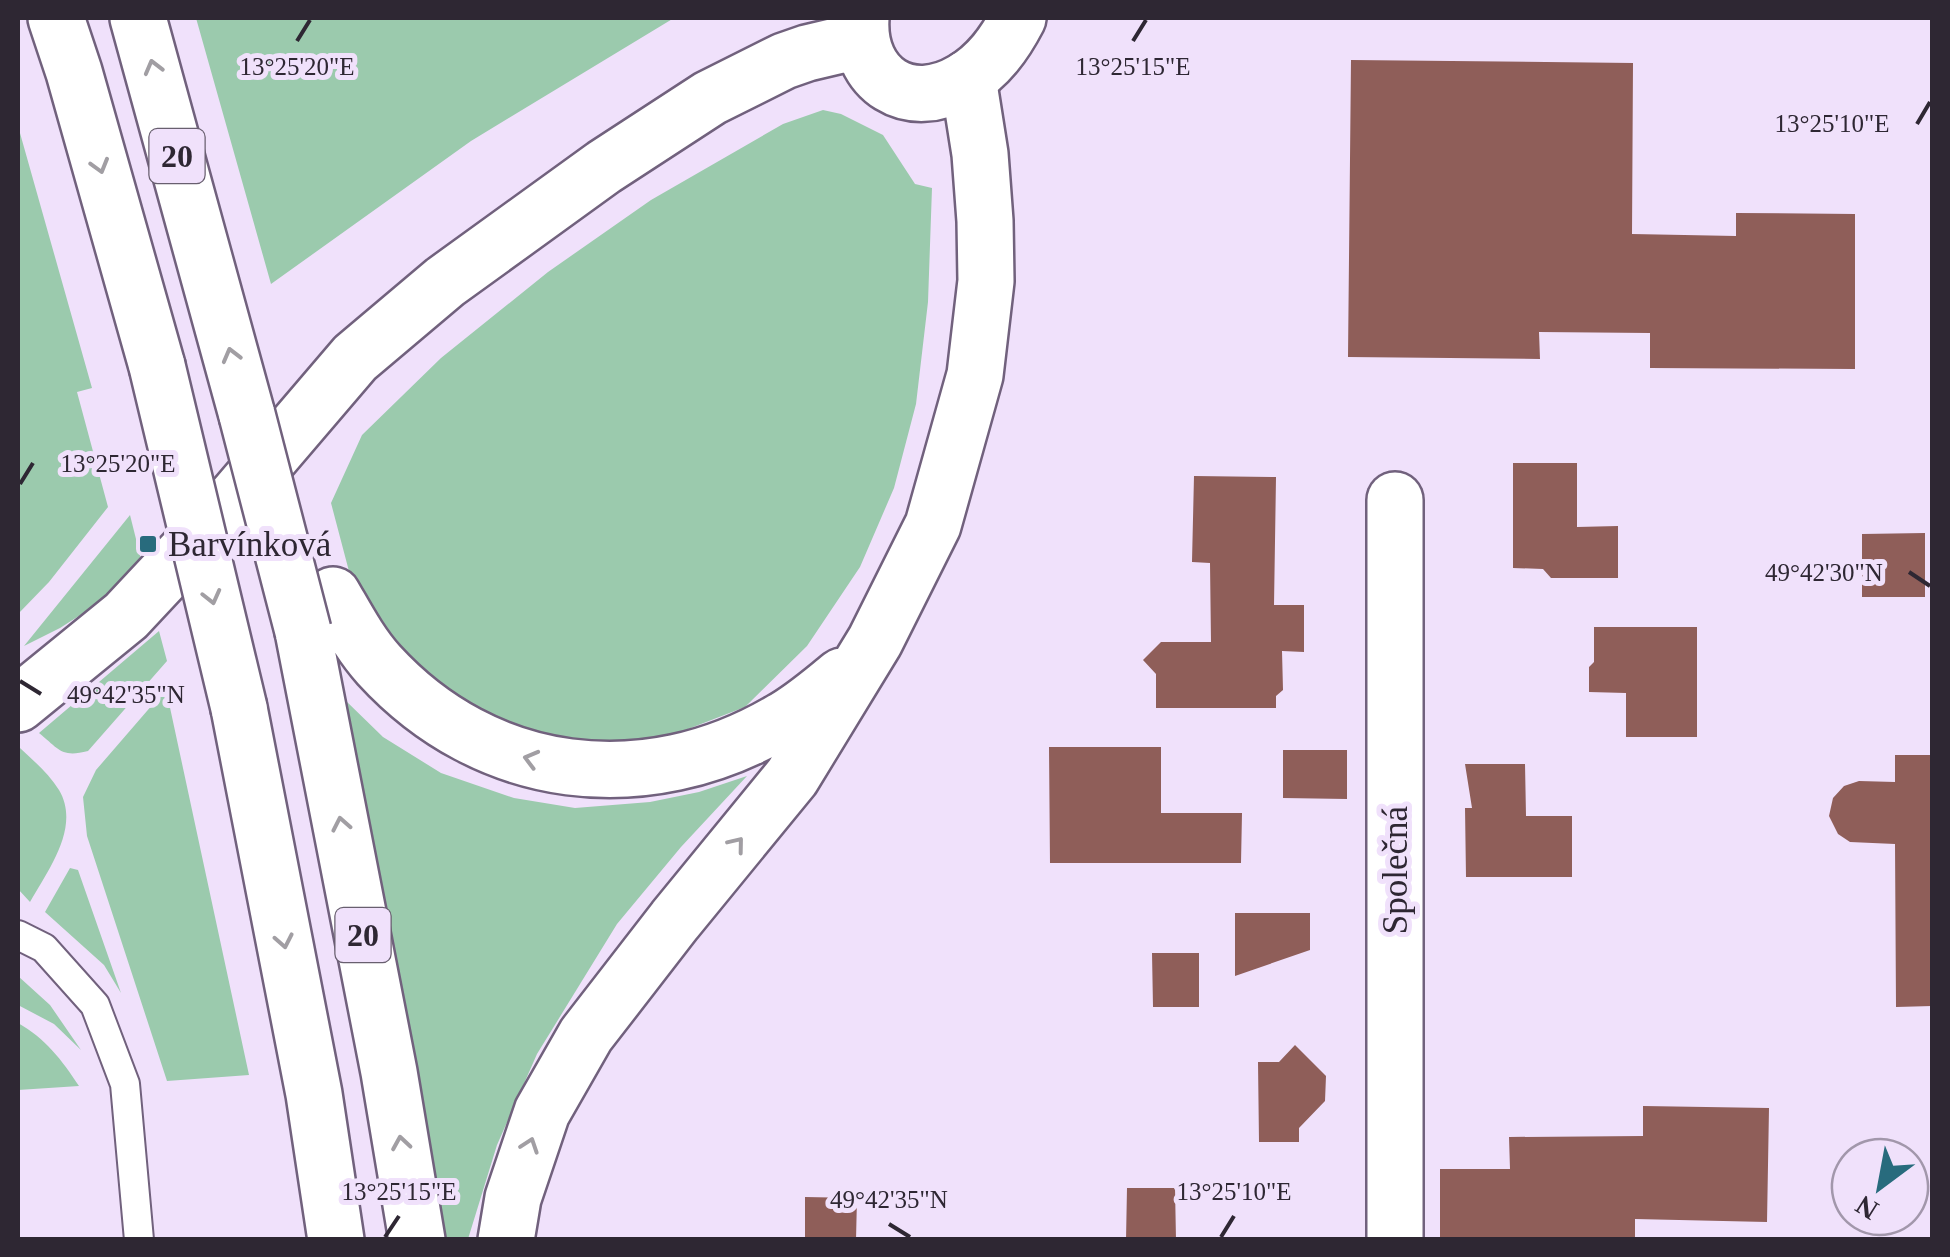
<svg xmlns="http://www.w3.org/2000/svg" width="1950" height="1257" viewBox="0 0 1950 1257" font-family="Georgia,serif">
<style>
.grass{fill:#9bcaad}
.building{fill:#8f5e59}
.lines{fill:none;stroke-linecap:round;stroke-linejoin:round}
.service-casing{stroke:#71617d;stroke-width:32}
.minor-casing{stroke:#71617d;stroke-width:60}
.tertiary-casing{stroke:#71617d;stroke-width:60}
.trunk-casing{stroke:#71617d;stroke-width:60}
.service{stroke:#fff;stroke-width:28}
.minor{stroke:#fff;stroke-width:55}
.tertiary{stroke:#fff;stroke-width:55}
.trunk{stroke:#fff;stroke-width:55}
.trunk-bridge-casing{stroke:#71617d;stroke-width:60;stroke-linecap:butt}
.trunk-bridge{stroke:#fff;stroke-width:55}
.oneway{stroke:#a19ea3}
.ticks{fill:none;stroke:#2e2733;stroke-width:4}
.poi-dot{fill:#286b7d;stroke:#f0e1fb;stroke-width:4}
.labels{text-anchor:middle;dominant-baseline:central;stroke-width:10;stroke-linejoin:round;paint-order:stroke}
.shield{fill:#f0e1fb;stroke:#685f6f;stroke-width:2.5}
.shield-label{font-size:32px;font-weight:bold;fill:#2e2733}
.poi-label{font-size:35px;fill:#2e2733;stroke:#f0e1fb;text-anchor:start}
.street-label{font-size:35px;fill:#2e2733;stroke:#f0e1fb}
.ticks-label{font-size:25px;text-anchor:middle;fill:#2e2733;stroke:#f0e1fb;stroke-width:10;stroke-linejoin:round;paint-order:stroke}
</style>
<rect width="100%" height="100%" fill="#f0e1fb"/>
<!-- grass -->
<path class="grass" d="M196,18H674L471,141L271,284Z
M823,110L841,114L883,135L915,184L932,188L928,302L916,404L894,488L860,567L807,646L745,707L657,741L577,747L501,729L427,685L355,594L331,503L362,435L441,358L548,272L651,200L783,124Z
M18,126L92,388L77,392L108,507L49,582L18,614Z
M130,515L142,563L96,605L60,628L24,646Z
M159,631L167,661L88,751C61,758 59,749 39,733Z
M166,689L249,1075L167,1081L87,836L83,797L96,770Z
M345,700L383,737L441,773L514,798L575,808L650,802L699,792L747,776L681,847L617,924L537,1054L497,1145L468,1239H443Z
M20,748C34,761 49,774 59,790C81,827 48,870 30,902L18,889V752Z
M70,868L78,870L121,993L104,965L45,912Z
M18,976L50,1005L81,1050L54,1024L18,1005Z
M18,1023C45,1038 62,1060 79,1086L18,1090Z"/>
<!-- building -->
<path class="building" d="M1351,60L1633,63L1632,234L1736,236V213L1855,214V369L1650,368V333L1539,332L1540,359L1348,357Z
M1513,463H1577V527L1618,526V578H1551L1543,569L1513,568Z
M1194,476L1276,477L1274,605H1304V652L1282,651L1283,690L1276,696V708H1156V674L1143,660L1161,642H1211L1210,563L1192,562Z
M1925,533V597H1862V534Z
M1594,627H1697V737H1626V693L1589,692V667L1594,662Z
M1049,747H1161V813H1242L1241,863H1050Z
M1283,750H1347V799L1283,798Z
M1895,755H1932V1006L1896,1007L1895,844L1850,842L1838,834L1829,816L1833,798L1844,786L1859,781L1895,782Z
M1465,764H1525L1526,816H1572V877H1466L1465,808H1472Z
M1235,913H1310V950L1235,976Z
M1152,953H1199V1007H1153Z
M1295,1045L1326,1076L1325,1101L1299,1128V1142H1259L1258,1062H1279Z
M1643,1106L1769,1108L1767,1222L1635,1219V1240H1440V1169H1510L1509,1137L1643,1136Z
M1127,1188H1175L1176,1240H1126Z
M805,1197L857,1198L856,1240H805Z"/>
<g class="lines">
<defs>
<path id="service" d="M18,935L44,948L95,1005L125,1084L139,1240"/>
<path id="minor" d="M1395,500V1240"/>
<path id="tertiary" d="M861,18C857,80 909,113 963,81C989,66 1005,43 1018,18
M18,704L126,616L226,509L355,358L445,282L604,167L710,98L784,61L807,53L862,40"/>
<path id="trunk" d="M56,18L74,72L157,366
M138,18L247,415
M333,595C347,619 360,644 379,665C486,782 645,801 781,721C803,709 822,692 842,676
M303,631L389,1072L417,1240
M239,708L314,1094L336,1240
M506,1240L513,1198L542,1112L586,1035L675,920L792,777L875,641L933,525L975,375L986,281L985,221L980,154L968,78"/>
</defs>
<!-- service casing -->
<use href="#service" class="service-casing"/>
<!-- minor casing -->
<use href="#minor" class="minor-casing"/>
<!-- tertiary casing -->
<use href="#tertiary" class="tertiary-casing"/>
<!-- trunk casing -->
<use href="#trunk" class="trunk-casing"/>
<!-- service -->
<use href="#service" class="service"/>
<!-- minor -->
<use href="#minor" class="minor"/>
<!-- tertiary -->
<use href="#tertiary" class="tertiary"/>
<!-- trunk -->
<use href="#trunk" class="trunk"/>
<defs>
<path id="trunk-bridge" d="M157,366L239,708
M247,415L303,631"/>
</defs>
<!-- trunk-bridge casing -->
<use href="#trunk-bridge" class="trunk-bridge-casing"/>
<!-- trunk-bridge -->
<use href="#trunk-bridge" class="trunk-bridge"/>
</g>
<!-- one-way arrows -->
<defs><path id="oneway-chevron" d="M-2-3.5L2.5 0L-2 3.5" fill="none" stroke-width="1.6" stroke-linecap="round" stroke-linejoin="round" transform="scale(2.5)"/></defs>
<g class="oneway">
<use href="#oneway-chevron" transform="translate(153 67) rotate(-105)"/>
<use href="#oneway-chevron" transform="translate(100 166) rotate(74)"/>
<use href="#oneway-chevron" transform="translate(231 355) rotate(-105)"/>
<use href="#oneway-chevron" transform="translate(212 597) rotate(76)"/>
<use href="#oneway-chevron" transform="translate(531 759) rotate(-165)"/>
<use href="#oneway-chevron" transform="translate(341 824) rotate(-101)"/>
<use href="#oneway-chevron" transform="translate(737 844) rotate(-51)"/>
<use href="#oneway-chevron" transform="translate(284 941) rotate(79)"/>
<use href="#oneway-chevron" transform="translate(401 1143) rotate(-99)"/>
<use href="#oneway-chevron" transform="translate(530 1145) rotate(-71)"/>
</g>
<!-- ticks -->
<path class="ticks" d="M297,41L310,20M1133,41L1146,20M1917,124L1930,102M20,484L33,463M1909,572L1930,586M20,681L41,694M889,1224L910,1237M385,1237L399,1216M1221,1237L1234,1216"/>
<!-- markers -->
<rect class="poi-dot" x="138" y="534" width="20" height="20" rx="5"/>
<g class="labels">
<!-- shield labels -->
<g class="shield">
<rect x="149.5" y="129" width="55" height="54" rx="8"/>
<rect x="335.5" y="908" width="55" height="54" rx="8"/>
</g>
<g class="shield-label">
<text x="177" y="156">20</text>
<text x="363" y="935">20</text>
</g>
<!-- poi labels -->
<g class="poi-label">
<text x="168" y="544">Barvínková</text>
</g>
<!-- street labels -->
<g class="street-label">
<text transform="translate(1395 870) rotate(-90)">Společná</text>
</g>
</g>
<g class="ticks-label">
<text x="297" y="75">13°25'20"E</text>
<text x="1133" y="75">13°25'15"E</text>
<text x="1832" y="132">13°25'10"E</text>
<text x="118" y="472">13°25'20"E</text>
<text x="1824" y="581">49°42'30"N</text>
<text x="126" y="703">49°42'35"N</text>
<text x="399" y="1200">13°25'15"E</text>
<text x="1234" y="1200">13°25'10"E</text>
<text x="889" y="1208">49°42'35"N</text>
</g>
<!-- border -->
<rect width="1950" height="1257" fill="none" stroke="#2e2733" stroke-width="40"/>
<!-- north arrow -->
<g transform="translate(1880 1187) rotate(212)"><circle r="48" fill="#f0e1fb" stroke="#a297ab" stroke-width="2.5"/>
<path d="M0-8L18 38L0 25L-18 38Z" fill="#286b7d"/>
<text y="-15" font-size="28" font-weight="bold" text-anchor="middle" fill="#2e2733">N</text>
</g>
</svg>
